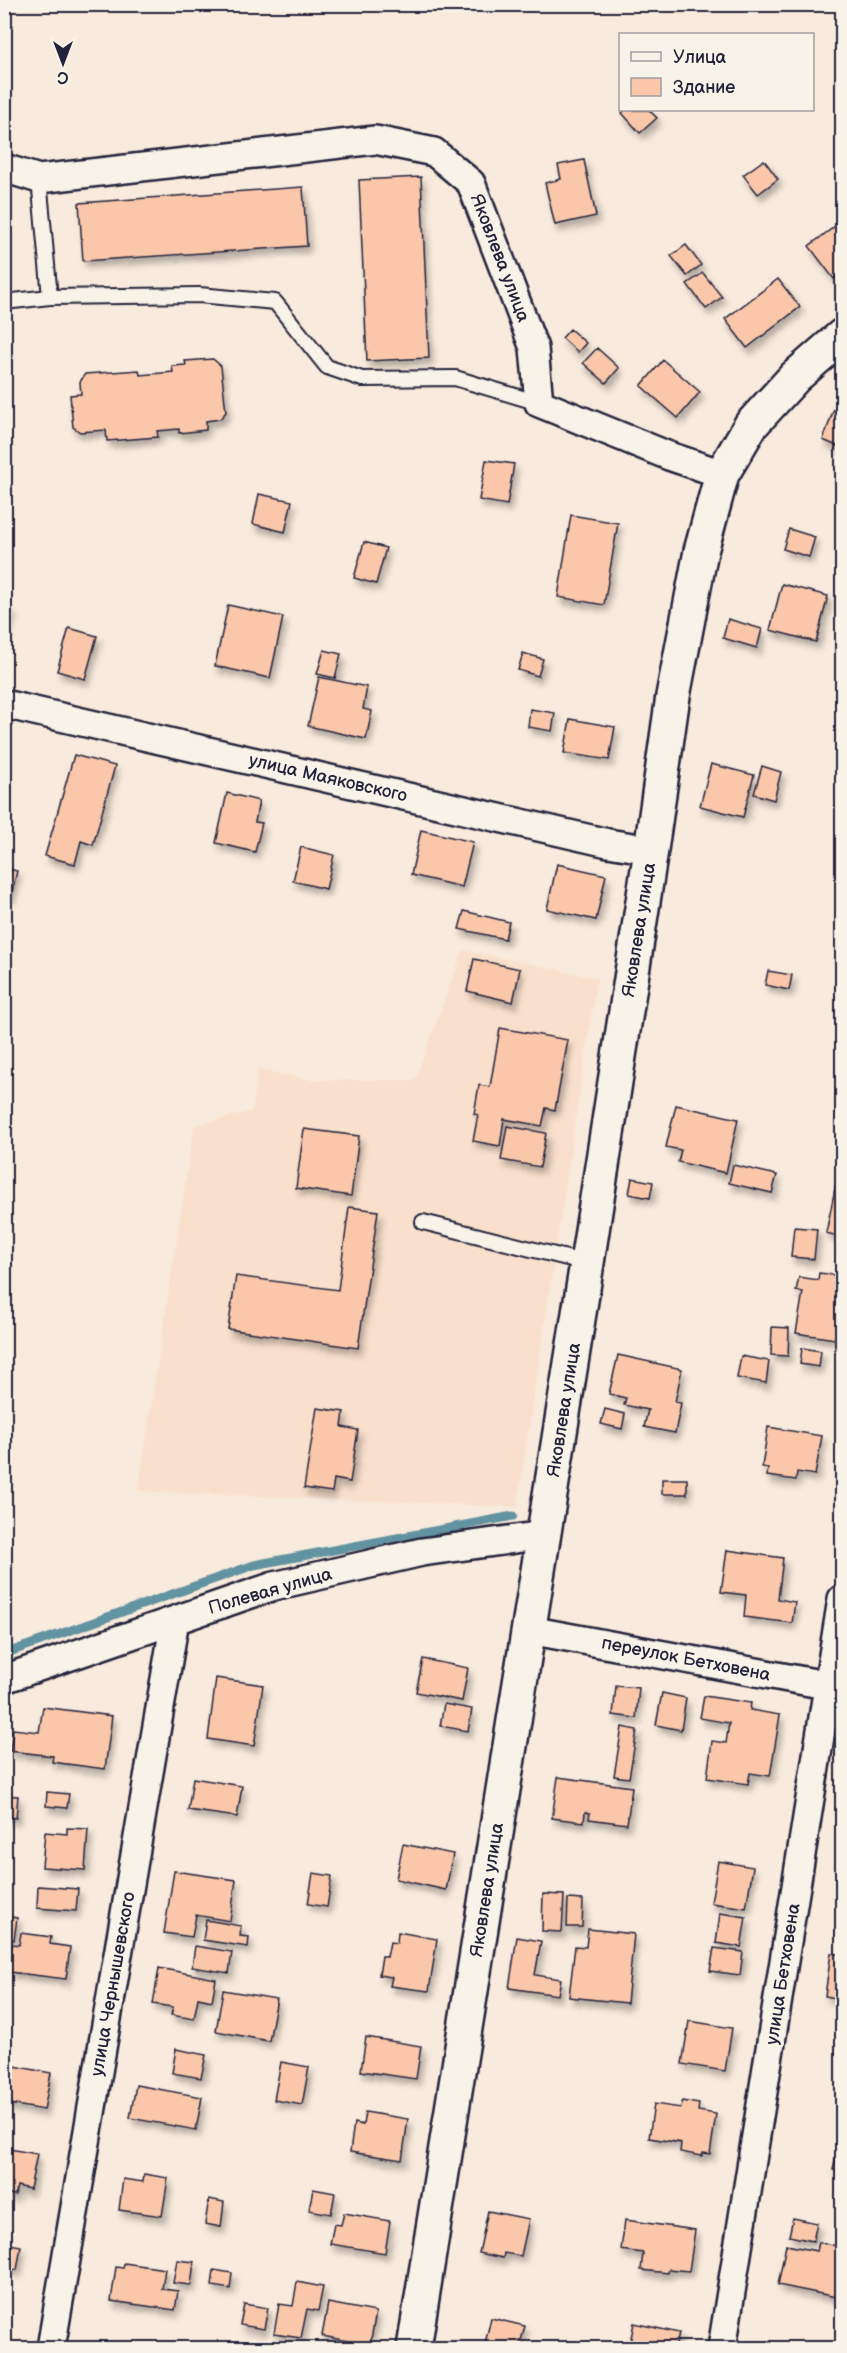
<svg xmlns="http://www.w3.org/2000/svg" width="847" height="2353" viewBox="0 0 847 2353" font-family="'Balsamiq Sans',sans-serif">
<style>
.built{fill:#f9e0cd}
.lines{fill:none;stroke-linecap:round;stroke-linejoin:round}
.stream{stroke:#6293a0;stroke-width:9}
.building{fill:#fac7aa;stroke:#22223b;stroke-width:1.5;filter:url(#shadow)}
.service-casing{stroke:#22223b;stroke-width:18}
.minor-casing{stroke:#22223b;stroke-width:32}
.tertiary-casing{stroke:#22223b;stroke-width:38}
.service{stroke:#f7f3e8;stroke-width:14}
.minor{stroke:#f7f3e8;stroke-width:27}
.tertiary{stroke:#f7f3e8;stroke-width:33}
.labels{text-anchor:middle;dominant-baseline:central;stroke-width:6;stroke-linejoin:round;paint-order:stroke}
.street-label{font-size:18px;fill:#22223b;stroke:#f7f3e8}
</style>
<defs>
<filter id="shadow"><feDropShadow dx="3.5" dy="6" stdDeviation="3" flood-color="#0004"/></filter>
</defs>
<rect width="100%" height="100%" fill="#f8eadc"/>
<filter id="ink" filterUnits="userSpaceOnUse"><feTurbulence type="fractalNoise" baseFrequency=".0167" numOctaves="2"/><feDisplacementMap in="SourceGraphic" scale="12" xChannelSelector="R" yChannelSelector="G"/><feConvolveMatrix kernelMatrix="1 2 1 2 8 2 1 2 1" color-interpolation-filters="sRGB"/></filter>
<g filter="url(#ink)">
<!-- built -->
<path class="built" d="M463,950L597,978L517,1507L138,1491L194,1126L252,1111L258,1070L314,1080H415Z"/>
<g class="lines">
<!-- stream -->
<path class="stream" d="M4,1654L254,1565L513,1516"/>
</g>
<!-- building -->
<path class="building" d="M625,110H649L657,118L640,133L622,113Z
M584,160L596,216L555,225L545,183L561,179L558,165Z
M764,160L778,179L758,194L743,175Z
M421,177L429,358L367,361L359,180Z
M303,187L307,246L83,261L79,203Z
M842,221V272L834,279L809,246Z
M686,245L701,265L687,276L671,256Z
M703,273L722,297L706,309L687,284Z
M778,279L800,307L747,348L725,319Z
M570,329L586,343L578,352L562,338Z
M597,348L619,368L606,383L583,363Z
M213,359L221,366L226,412L220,419L206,421V430L179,433V429L157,431L158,437L107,441L106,430L80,432L73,427L70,395L81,394L80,382L85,374L139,370L140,375L173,372L172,366L186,365L185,361Z
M663,360L700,392L678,418L641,386Z
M836,403L842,405V448L823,440Z
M486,460L514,464L507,505L479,500Z
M259,494L292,501L285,532L253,524Z
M571,515L618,523L604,605L558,597Z
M789,529L815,537L809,557L783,549Z
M364,542L386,548L376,584L354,578Z
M782,584L828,596L816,642L770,630Z
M228,605L283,617L270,678L215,666Z
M4,608L12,610L4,636Z
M728,619L762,629L757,648L723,638Z
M69,628L97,636L85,679L57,671Z
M324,650L341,654L335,678L317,674Z
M523,653L543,659L538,676L518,670Z
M319,677L367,687L363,709L372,711L366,739L308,726Z
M530,709L555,713L552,731L528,727Z
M570,719L615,727L609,760L564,753Z
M74,755L115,766L93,845L81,841L75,864L45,856Z
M711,764L754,775L743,817L700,806Z
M762,766L781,772L774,800L754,794Z
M227,793L259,801L255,822L262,823L255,852L216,843Z
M421,830L473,842L462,887L411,875Z
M301,847L334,855L326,889L293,881Z
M557,864L606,875L596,920L547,909Z
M4,868L17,871L11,896L4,894Z
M464,911L509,922L505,939L459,929Z
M474,959L520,969L513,1002L467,991Z
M768,971L792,975L789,990L765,985Z
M500,1028L568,1040L555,1110L546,1108L542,1126L504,1119L500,1146L473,1141L478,1115L474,1114L479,1085L490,1087Z
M839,1084H842V1113L836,1112Z
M676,1105L738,1119L726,1173L678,1162L681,1150L666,1147Z
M507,1126L546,1133L540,1167L501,1160Z
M304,1129L359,1136L351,1196L296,1188Z
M842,1154V1237L826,1233Z
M733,1165L777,1175L772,1193L729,1183Z
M632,1178L653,1182L650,1198L629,1194Z
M349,1207L378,1211L358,1348L228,1329L236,1276L338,1290Z
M794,1227L817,1229L814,1259L791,1257Z
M819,1273L842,1276V1291L835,1339L796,1333L803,1292L796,1291L799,1277L818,1280Z
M772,1327L789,1328L788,1356L771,1355Z
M802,1348L821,1351L819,1367L800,1364Z
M618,1355L682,1369L675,1402L681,1403L675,1433L644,1427L648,1410L624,1405L626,1398L609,1394Z
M741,1356L769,1361L766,1383L737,1378Z
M317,1408L344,1412L342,1427L358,1430L350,1482L334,1479L332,1492L304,1488Z
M605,1409L625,1414L622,1429L601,1424Z
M768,1427L822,1436L815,1475L797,1472L796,1480L767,1476L768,1468L762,1467Z
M662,1479H687V1494H662Z
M727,1550L783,1558L778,1599L795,1602L792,1623L744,1617L746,1595L721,1592Z
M423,1659L468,1668L462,1701L416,1692Z
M216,1678L263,1685L254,1746L208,1739Z
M616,1686L639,1688L636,1718L613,1715Z
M662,1693L686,1698L681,1730L656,1725Z
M704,1696L751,1703L750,1710L780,1715L770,1776L750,1773L748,1784L707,1778L712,1741L726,1743L729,1723L700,1718Z
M444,1704L472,1709L468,1731L440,1726Z
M43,1707L112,1716L105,1769L52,1762L53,1756L10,1751L13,1729L39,1732Z
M622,1727L637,1730L629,1778L614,1776Z
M558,1777L632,1787L627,1824L589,1819L590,1813L585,1812L584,1822L552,1818Z
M193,1778L242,1786L237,1817L188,1810Z
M47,1792L69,1794L67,1808L46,1806Z
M4,1795L18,1796L16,1818L4,1817Z
M67,1828L88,1829L85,1870L42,1867L45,1832L67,1834Z
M403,1844L453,1854L446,1890L396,1879Z
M718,1861L753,1867L746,1908L711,1903Z
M174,1871L236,1880L230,1921L196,1915L192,1937L164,1933Z
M313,1873L332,1876L327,1907L308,1904Z
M38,1886L78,1889L76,1911L37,1908Z
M543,1894L564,1895L562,1932L542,1931Z
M568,1899L583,1900L582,1927H567Z
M720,1913L746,1917L741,1947L716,1943Z
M4,1916L17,1918L14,1940L4,1939Z
M206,1920L241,1926L240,1936L249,1937L248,1947L203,1940Z
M588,1929L634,1934L627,2003L569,1997L575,1946L586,1947Z
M398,1932L437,1939L429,1991L390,1986L392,1977L379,1975L382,1956L387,1957L390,1942L397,1943Z
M21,1933L51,1937L50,1944L70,1947L66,1979L9,1972L12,1944L19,1945Z
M517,1937L541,1941L535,1975L561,1979L558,1995L509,1988Z
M195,1946L232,1952L229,1973L192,1967Z
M714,1948L743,1952L740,1975L710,1971Z
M831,1953L842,1955V1999L825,1996Z
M159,1968L216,1979L212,2001L198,1998L194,2019L171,2015L173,2007L153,2004Z
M223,1990L277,1999L269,2041L216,2031Z
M689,2021L732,2028L725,2071L682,2064Z
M366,2037L421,2046L416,2079L361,2071Z
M176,2049L206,2055L201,2078L172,2073Z
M281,2062L309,2067L302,2105L274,2100Z
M4,2064L51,2073L44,2110L4,2103Z
M136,2085L202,2097L196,2130L130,2118Z
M682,2101L699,2104L698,2111L716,2114L710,2154L703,2153L702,2156L680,2152L681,2143L649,2138L654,2104L681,2108Z
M365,2112L408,2119L402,2160L350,2152L354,2123L363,2125Z
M842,2129V2172L833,2170Z
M4,2148L37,2154L30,2189L17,2186L15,2195L4,2193Z
M144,2174L168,2178L162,2216L119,2210L123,2179L143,2182Z
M313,2189L335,2193L331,2214L309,2210Z
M209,2199L224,2202L221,2227L205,2224Z
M488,2211L529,2219L521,2256L504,2253L503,2258L479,2253Z
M344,2213L390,2221L385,2253L330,2244L334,2224L341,2225Z
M793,2218L817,2223L813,2241L789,2236Z
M625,2220L695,2230L689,2271L669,2269L668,2273L641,2270L643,2253L621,2250Z
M819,2242L842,2247L841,2298L778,2285L786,2245L817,2251Z
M4,2243L21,2246L17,2270L4,2268Z
M177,2260L194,2262L191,2285L173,2283Z
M124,2263L165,2269L162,2289L178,2291L175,2310L111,2301L116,2267L123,2268Z
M214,2270L232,2273L230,2289L212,2286Z
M297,2282L323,2287L318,2311L307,2309L301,2338L274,2334L279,2304L293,2306Z
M328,2303L376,2312L370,2345L322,2336Z
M244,2304L268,2308L264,2329L240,2325Z
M491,2318L525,2326L519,2348H484Z
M634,2323L679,2333L675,2348H629Z
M773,2342L802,2348H772Z"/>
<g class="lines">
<defs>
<path id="service" d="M39,179L50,297
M4,302L50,297L199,295L275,302L327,367L362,379L455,378L539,403
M423,1222L587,1263"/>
<path id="minor" d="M4,168L39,179L375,140L434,152L471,183L534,348L539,403L669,456L722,474
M4,704L608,843L651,850
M529,1630L842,1688
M4,1679L274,1586L422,1552L544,1535
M51,2348L175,1620
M722,2348L842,1599"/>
<path id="tertiary" d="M414,2348L587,1263L651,850L673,696L701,551L722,474L751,425L795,377L842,336"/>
</defs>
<!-- service casing -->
<use href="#service" class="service-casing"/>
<!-- minor casing -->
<use href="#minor" class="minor-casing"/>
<!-- tertiary casing -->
<use href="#tertiary" class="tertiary-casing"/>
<!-- service -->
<use href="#service" class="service"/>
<!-- minor -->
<use href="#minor" class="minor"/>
<!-- tertiary -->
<use href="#tertiary" class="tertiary"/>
</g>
</g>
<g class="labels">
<!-- street labels -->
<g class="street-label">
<text transform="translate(500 258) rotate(69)">Яковлева улица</text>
<text transform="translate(328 778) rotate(13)">улица Маяковского</text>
<text transform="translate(639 930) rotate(-81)">Яковлева улица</text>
<text transform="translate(564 1410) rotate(-81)">Яковлева улица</text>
<text transform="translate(270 1591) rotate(-16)">Полевая улица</text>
<text transform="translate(686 1659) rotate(11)">переулок Бетховена</text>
<text transform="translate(487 1890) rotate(-81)">Яковлева улица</text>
<text transform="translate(783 1974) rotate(-81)">улица Бетховена</text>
<text transform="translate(113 1984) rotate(-80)">улица Чернышевского</text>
</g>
</g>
<!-- margin -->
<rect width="847" height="2353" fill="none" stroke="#f7f3e8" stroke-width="24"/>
<rect x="12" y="12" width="823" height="2329" fill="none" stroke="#22223b" stroke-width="2" filter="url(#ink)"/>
<!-- legend -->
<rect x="619" y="33" width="195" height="78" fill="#f7f3e8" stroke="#a29fa3" stroke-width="1.5"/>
<rect x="631" y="52" width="30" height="9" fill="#f7f3e8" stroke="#a29fa3" stroke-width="1.5"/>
<text x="673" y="63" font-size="18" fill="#22223b">Улица</text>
<rect x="631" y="78" width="30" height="18" fill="#fac7aa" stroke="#a29fa3" stroke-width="1.5"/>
<text x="673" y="93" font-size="18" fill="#22223b">Здание</text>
<!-- north arrow -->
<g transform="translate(63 63) rotate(180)" stroke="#f7f3e8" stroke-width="4.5" paint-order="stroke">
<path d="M0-4.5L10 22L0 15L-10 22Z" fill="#22223b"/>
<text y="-9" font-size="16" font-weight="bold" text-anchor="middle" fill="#22223b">С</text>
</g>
</svg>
